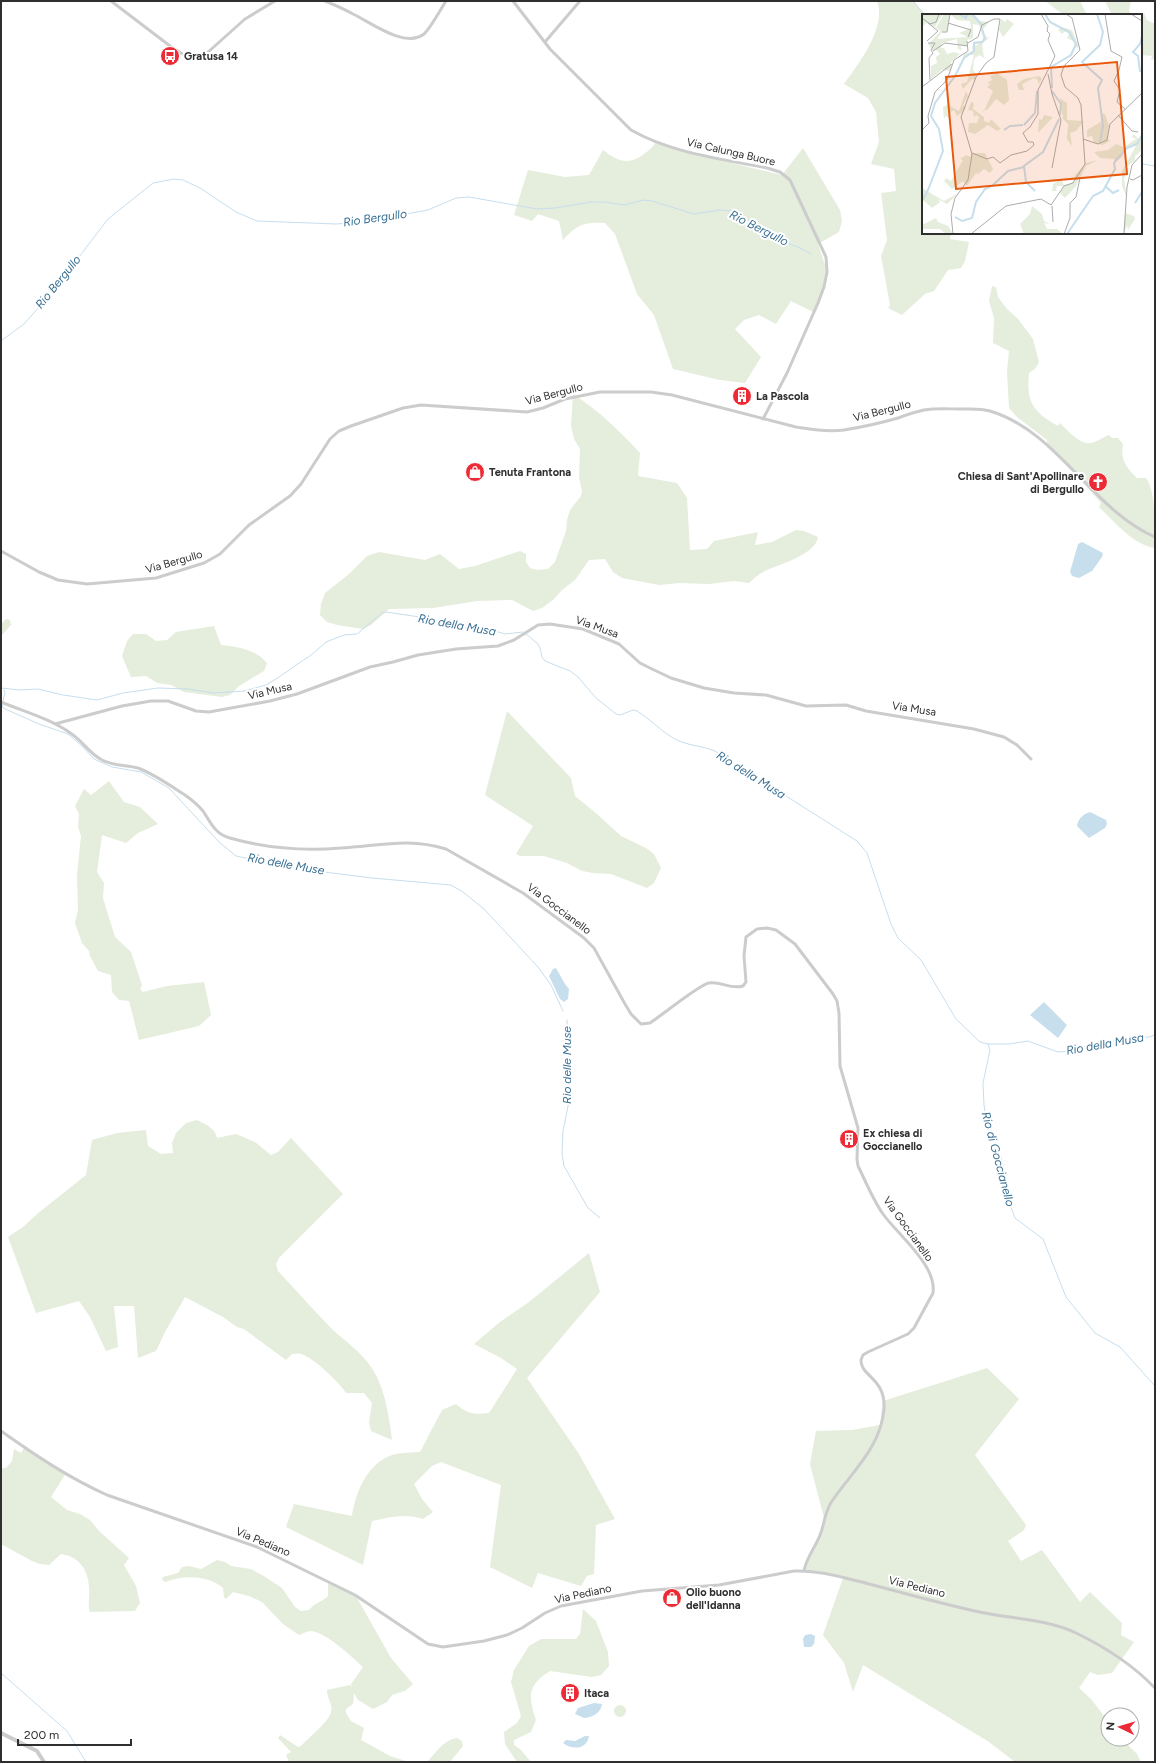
<svg xmlns="http://www.w3.org/2000/svg" width="1156" height="1763" viewBox="0 0 1156 1763" font-family="Figtree,sans-serif">
<style>
.green{fill:#e5eddc}
.water{fill:#c7deed}
.lines{fill:none;stroke-linecap:round;stroke-linejoin:round}
.stream{stroke:#c7deed;stroke-width:1}
.minor{stroke:#ccc;stroke-width:3}
.tertiary{stroke:#ccc;stroke-width:4}
.labels{text-anchor:middle;dominant-baseline:central;stroke-width:4;stroke-linejoin:round;paint-order:stroke}
.poi-label{font-size:11px;font-weight:bold;fill:#2f2f2f;stroke:#fff;text-anchor:start}
.street-label{font-size:11px;fill:#2f2f2f;stroke:#fff}
.water-label{font-size:12px;font-style:italic;fill:#397094;stroke:#fff}
.inset-river{fill:none;stroke:#c7deed;stroke-width:2}
.inset-road{fill:none;stroke:#acacac;stroke-width:1}
.view{fill:#e8590c;fill-opacity:0.15;stroke:#e8590c;stroke-width:2}
.inset-edge{fill:none;stroke:#2f2f2f;stroke-width:2}
</style>
<rect width="100%" height="100%" fill="#fff"/>
<!-- green -->
<path class="green" d="M877,1H913L925,15H923V233H951L950,239L969,242L965,261L961,268L948,270L934,291L925,294L902,315L888,308L890,305L881,256L887,240L881,193L896,191L894,169L871,164L879,142L876,112L868,98L844,84C859,63 887,27 877,1Z
M1045,1H1080L1087,15H1064Z
M1105,1H1131L1129,10L1130,13H1144L1147,20L1153,23L1155,22V59L1151,60L1152,56L1141,55V15H1112Z
M655,143L748,167L782,175L803,148L840,210L842,221L839,232L818,244L826,268L823,288L815,313L791,301L776,324L759,315L744,320L735,329L761,357L745,383L720,380L673,369L654,315L637,294L615,234L605,223C583,222 577,225 563,240L559,221L538,214L532,221L514,215L528,170L565,177L589,175L603,150C617,161 629,166 644,154C648,151 652,148 655,143Z
M992,286L996,287L998,297L1007,309L1018,319L1033,339L1039,362L1035,369L1029,373C1026,402 1033,412 1058,426L1060,423C1067,430 1080,445 1091,443C1097,442 1103,437 1109,435L1112,438H1118L1123,444C1120,460 1126,467 1137,478H1146C1156,490 1155,529 1155,548C1133,545 1115,522 1099,507L1101,503L1079,478L1047,447V440L1017,417L1009,408L1007,372L1009,351L993,343L994,318L989,301Z
M573,394C599,411 620,431 640,453L638,476L677,483L687,498L690,550L707,549L714,541L758,532L755,545L772,542L796,530L804,531L818,537C816,554 781,564 767,570C760,573 754,578 749,583L734,581L709,584L679,583L659,585L622,578L613,572L605,559L589,560L575,580L562,590L554,599L542,608L533,611L512,600L477,601L433,608L389,609L371,625L363,629L337,625L327,622L320,615L321,604L325,593L349,574L367,556L379,552L425,560L440,554L459,569L475,566L520,551L526,554V562L530,568L537,570L548,569L555,562L566,531L567,520L570,510L581,496L582,491L579,478L580,449L574,439L571,425Z
M6,619L10,620L11,625L1,636V624Z
M214,626L221,645C238,647 255,649 267,663L264,671L239,686L230,695L222,697L184,692L171,685L157,683L146,676L131,677L122,656L127,641L133,634H146L156,641L167,640L176,632Z
M507,711L571,778L575,796L597,814L621,836L646,848L654,854L661,868L654,883L647,888L611,874L593,873L582,871L567,863L544,856H520L516,854L533,826L485,795Z
M109,781L124,802L140,807L158,824L138,833L126,843L102,835L97,872L104,883L103,898L115,937L131,952L142,985L140,989L143,992L167,986L204,982L211,1015L199,1026L139,1040L129,1001L119,1000L112,992L111,975L98,971L90,956L89,951L82,943L75,923L78,910L77,875L81,836L78,827L79,814L75,806L84,789L91,795Z
M197,1120C207,1125 215,1128 217,1138L236,1134L255,1142L271,1155L278,1152L291,1138L343,1194L279,1258L276,1264L278,1271C296,1290 313,1310 332,1329C345,1341 361,1352 371,1367C385,1387 389,1416 392,1440L371,1431L369,1422L372,1403L364,1393H346C340,1383 313,1357 301,1354C299,1353 295,1354 292,1354L286,1360L244,1329L237,1327L223,1317L185,1297L165,1332L156,1351L138,1358L134,1306H114L118,1347L106,1351L90,1317L79,1301L36,1313L8,1237L23,1227L37,1214L86,1175L92,1140L117,1133L146,1130L148,1146L161,1154L173,1153L172,1143L176,1133L186,1123Z
M589,1253L600,1292L527,1378L579,1454L615,1519L596,1525L594,1574L587,1576L581,1586L538,1573L532,1588L490,1567L501,1485L441,1462L432,1466L414,1484L422,1499L433,1512L423,1519C406,1513 390,1517 372,1521L363,1565L286,1527L294,1504L352,1516C355,1495 365,1468 387,1457C397,1452 409,1453 420,1452L442,1410L456,1404C467,1414 475,1415 489,1413L517,1369L501,1358L474,1344L500,1322L529,1302Z
M987,1368L1019,1399L975,1455L1026,1525L1024,1530L1008,1541L1021,1561L1042,1550L1080,1602L1090,1592L1122,1623L1121,1635L1134,1642L1112,1673L1098,1675L1090,1672L1079,1688L1091,1699L1108,1721V1739H1122L1137,1754L1141,1762H1015L989,1742L863,1665L853,1692L844,1663L823,1635L843,1578L804,1570L825,1522L810,1464L816,1431L852,1430L880,1425L883,1401Z
M24,1448L66,1473L51,1497L67,1510L80,1514L90,1520L99,1531L129,1558L124,1565L136,1586L140,1603L135,1611L90,1612C88,1606 89,1603 89,1597C91,1576 83,1557 61,1554L49,1565L40,1564L32,1561L1,1544V1468H6L12,1461L14,1449L21,1453Z
M217,1560L225,1562L231,1566L251,1569L262,1575L282,1588L295,1607L301,1611L309,1610C314,1603 322,1602 328,1596V1582L356,1596L391,1658L413,1684L405,1691L392,1695L387,1702L373,1709L358,1700L354,1693L353,1704L346,1709V1713L351,1721L364,1728L361,1740L390,1756L409,1762H289L286,1755L291,1752L278,1738L280,1735L298,1747L301,1746C308,1738 329,1722 331,1712C333,1704 327,1699 327,1690L350,1685L352,1687L351,1684L363,1667C352,1657 326,1632 311,1631C307,1631 302,1634 299,1635L283,1624L262,1602L249,1596L233,1592L226,1599L224,1597L223,1588C208,1575 183,1575 165,1582L162,1580L163,1577L178,1573L182,1567L189,1566L201,1569Z
M583,1609L596,1621L608,1652L609,1666L601,1675L592,1677L550,1671C527,1685 528,1697 536,1720L531,1732L514,1740V1745L520,1749L531,1762H517L505,1744L504,1732L517,1723L521,1716L511,1682L514,1670L529,1646L541,1639H576L580,1634Z
M614 1711a6 6 0 1 1 12 0a6 6 0 1 1-12 0Z
M457,1738L462,1741L463,1746L450,1762H427C436,1753 443,1740 457,1738Z"/>
<!-- water -->
<path class="water" d="M1082,542L1103,553L1102,557L1092,571L1079,578L1072,576L1070,572L1078,544Z
M1090,812L1106,820L1107,824L1105,828L1089,838L1077,826C1078,819 1083,814 1090,812Z
M556,968L565,984L569,989L568,999L564,1002L560,999L549,976L553,969Z
M1044,1002L1067,1025L1058,1038L1030,1015Z
M811,1634L815,1636L814,1644L811,1647H804L803,1639L805,1635Z
M594,1703L602,1704C601,1713 593,1717 584,1718L575,1714L578,1708Z
M585,1736H589C587,1750 572,1750 563,1743L566,1740L575,1741Z"/>
<g class="lines">
<!-- stream -->
<path class="stream" d="M913,1L925,15
M1141,161L1143,164L1155,166
M1,341L24,324L49,296L108,219L153,183L174,179L183,180L200,188L236,212L257,221L336,224L362,222L428,210L456,198L469,197L537,209L555,208L591,202H604L625,205L643,200L652,201L694,214L720,210L733,211L778,240L798,247L811,254
M526,634L538,644L540,648L542,657L545,661L570,671L578,677L596,698L616,714L620,715L633,710L637,711C652,720 663,734 679,741C691,746 703,746 715,751L857,841L867,853L891,924L898,938L921,960L956,1019L980,1042L988,1044H1009L1028,1041L1058,1052L1072,1051L1089,1045L1120,1039L1149,1037L1155,1035
M1,688L20,690L38,689L63,695L97,700L123,693L158,688L188,689L214,693L244,691L266,685L279,677L302,661L310,656L326,642L344,635L357,634L382,613L386,612L433,619L454,626L492,630L505,634L523,632
M3,701L5,693L4,690
M2,704L3,708L39,724L68,734L82,746L94,759L112,767L141,772L169,788L219,842L236,856L300,869L372,878L451,885L463,892L484,909L538,967L551,985L563,1011
M567,1020L569,1061V1101L563,1131L562,1154L564,1166L588,1208L600,1218
M988,1044L990,1050L983,1083L984,1105L986,1118L1001,1157L1007,1196L1015,1218L1043,1239L1066,1297L1095,1333L1120,1347L1155,1386
M1,1673L67,1731L86,1762"/>
<!-- minor -->
<path class="minor" d="M111,1L174,49L186,56L197,57L207,53L245,19L275,1
M325,1C335,5 344,9 353,14C370,22 405,49 424,34C430,29 441,9 446,1
M513,1L550,49L631,130C671,153 722,159 767,168L780,172L790,180L826,257L827,272L824,287L818,303L787,373L763,419
M545,42L580,1
M1,551L39,572L58,580L87,584L156,578L204,563L220,554L249,525L290,496L301,484L330,439L339,431L351,426L403,408L421,405L527,412L543,408L565,399L600,392H651L672,395L796,427C813,430 828,432 844,430C862,427 881,423 898,418C906,415 915,412 924,410C936,408 948,409 960,409C970,409 980,408 990,411C1059,432 1091,509 1155,537
M1,702C25,712 52,719 73,735C83,742 90,754 102,760C113,766 126,765 138,768C154,774 171,786 185,795C192,800 198,805 203,811C211,823 215,834 230,838C265,848 304,851 341,848C378,846 409,837 446,849L523,893L584,938L594,948L625,1004L631,1014L641,1024L650,1023C661,1016 700,984 709,983C721,981 731,990 743,986L746,982L744,956L746,937L757,929L767,928L776,930L795,944L833,994L837,1001L839,1013L840,1066L858,1128L857,1159L858,1166C866,1182 873,1200 883,1214C898,1235 937,1265 933,1293L914,1328L908,1334L868,1352L863,1355L861,1360C860,1376 886,1378 884,1409C881,1447 852,1472 832,1501C824,1513 825,1523 820,1535C815,1548 806,1558 804,1571
M55,724L122,706L151,701H168L196,711L209,712L270,701L297,694L370,667L393,662L418,655L456,649L498,646L514,640L538,625L550,624L583,629L619,644L640,663L652,669L671,678L704,688L734,693L766,695L806,706L846,705L866,711L974,729L1004,737L1017,745L1031,759
M1,1431C35,1455 69,1478 107,1495L257,1547L355,1595L428,1644L443,1647L484,1641L507,1635L522,1628L545,1613L561,1606L642,1591L719,1585L794,1571C819,1570 845,1578 869,1584C904,1593 939,1603 975,1611C1008,1619 1045,1618 1076,1633C1105,1647 1132,1664 1155,1688"/>
<!-- tertiary -->
<path class="tertiary" d="M1,1733L37,1751L44,1762"/>
</g>
<!-- icons -->
<defs>
<symbol id="bus-disc" viewBox="-11 -11 22 22"><circle r="9.5" fill="#ec2b36" stroke="#fff"/><path d="M-5-6H5V4H4V6H2V4H-2V6H-4V4H-5ZM-3.5-4V0h7V-4ZM-3.5 1.2v1.5H-2V1.2ZM2 1.2v1.5H3.5V1.2Z" fill="#fff"/></symbol>
<symbol id="building-disc" viewBox="-11 -11 22 22"><circle r="9.5" fill="#ec2b36" stroke="#fff"/><path d="M-4-6H4V6H1V3H-1V6H-4ZM-2.5-4.3h1.7v1.8h-1.7ZM.8-4.3h1.7v1.8H.8ZM-2.5-1h1.7V.8h-1.7ZM.8-1h1.7V.8H.8Z" fill="#fff"/></symbol>
<symbol id="shop-disc" viewBox="-11 -11 22 22"><circle r="9.5" fill="#ec2b36" stroke="#fff"/><path d="M-5-2.5h2.3a2.7 3.5 0 0 1 5.4 0H5L5.5 6h-11ZM-1.5-2.5h3a1.5 2.3 0 0 0-3 0Z" fill="#fff"/></symbol>
<symbol id="church-disc" viewBox="-11 -11 22 22"><circle r="9.5" fill="#ec2b36" stroke="#fff"/><path d="M-1.2-6h2.4v3.5h3.3v2.4h-3.3V6h-2.4V-.1h-3.3v-2.4h3.3Z" fill="#fff"/></symbol>
</defs>
<g fill-rule="evenodd">
<use href="#bus-disc" x="159" y="45" width="22" height="22"/>
<use href="#building-disc" x="731" y="385" width="22" height="22"/>
<use href="#shop-disc" x="464" y="461" width="22" height="22"/>
<use href="#church-disc" x="1087" y="471" width="22" height="22"/>
<use href="#building-disc" x="838" y="1128" width="22" height="22"/>
<use href="#shop-disc" x="661" y="1587" width="22" height="22"/>
<use href="#building-disc" x="559" y="1682" width="22" height="22"/>
</g>
<g class="labels">
<!-- poi labels -->
<g class="poi-label">
<text x="184" y="56">Gratusa 14</text>
<text x="756" y="396">La Pascola</text>
<text x="489" y="472">Tenuta Frantona</text>
<text x="1084" y="476" text-anchor="end">Chiesa di Sant'Apollinare<tspan x="1084" dy="13">di Bergullo</tspan></text>
<text x="863" y="1133">Ex chiesa di<tspan x="863" dy="13">Goccianello</tspan></text>
<text x="686" y="1592">Olio buono<tspan x="686" dy="13">dell'Idanna</tspan></text>
<text x="584" y="1693">Itaca</text>
</g>
<!-- street labels -->
<g class="street-label">
<text transform="translate(731 152) rotate(13)">Via Calunga Buore</text>
<text transform="translate(554 394) rotate(-15)">Via Bergullo</text>
<text transform="translate(882 411) rotate(-14)">Via Bergullo</text>
<text transform="translate(174 562) rotate(-16)">Via Bergullo</text>
<text transform="translate(597 627) rotate(20)">Via Musa</text>
<text transform="translate(270 691) rotate(-13)">Via Musa</text>
<text transform="translate(914 709) rotate(9)">Via Musa</text>
<text transform="translate(559 909) rotate(37)">Via Goccianello</text>
<text transform="translate(908 1229) rotate(54)">Via Goccianello</text>
<text transform="translate(263 1542) rotate(23)">Via Pediano</text>
<text transform="translate(917 1587) rotate(14)">Via Pediano</text>
<text transform="translate(583 1594) rotate(-12)">Via Pediano</text>
</g>
<!-- water labels -->
<g class="water-label">
<text transform="translate(375 218) rotate(-8)">Rio Bergullo</text>
<text transform="translate(759 228) rotate(27)">Rio Bergullo</text>
<text transform="translate(58 282) rotate(-51)">Rio Bergullo</text>
<text transform="translate(457 625) rotate(10)">Rio della Musa</text>
<text transform="translate(751 775) rotate(32)">Rio della Musa</text>
<text transform="translate(286 864) rotate(10)">Rio delle Muse</text>
<text transform="translate(1105 1044) rotate(-10)">Rio della Musa</text>
<text transform="translate(567 1065) rotate(-90)">Rio delle Muse</text>
<text transform="translate(998 1159) rotate(75)">Rio di Goccianello</text>
</g>
</g>
<!-- overview -->
<g transform="translate(922 14)">
<rect width="220" height="220" fill="#fff"/>
<path d="M0,0H21L13,13L4,9L0,13ZM22,0H28L25,17L20,18L15,25L46,23L37,19L49,14L48,7L35,6L28,0H52V4L57,7L67,8L60,17L65,24L69,22L60,30L62,44L57,41L52,45L51,56L55,61L53,67L50,65L41,75L39,70L45,68L52,41H47L40,47L42,40L51,37L50,33L57,30L51,28L60,27L61,23L57,11L51,10V24L45,26L46,32L38,31L40,36L36,35L35,25L20,29L19,34H22L25,40L32,38L38,40L29,48V57L20,56L9,65V52L15,49L14,43L18,40L14,36L11,37L6,30L19,17L14,14ZM79,5L83,8L85,5L92,10L81,23L77,16ZM140,13L150,16L157,33L152,34L153,28L145,24L147,20L144,17L140,20L136,16ZM75,59L85,66L87,86L82,91L74,85L66,95L59,98L63,95L71,77L65,73L69,70L65,69L70,66L68,62ZM118,62L120,65L117,70L115,65L112,64L100,70L102,76H97L95,70L102,65ZM44,77L46,82L41,91L44,93L43,96L35,102L32,96L29,98L27,103L30,107L24,102L22,105L21,93L29,89L28,92L37,97ZM138,84L145,89V106L162,107L154,117L148,119L150,132L145,125L146,110L141,105ZM49,88L52,89L51,95L62,103V107L67,109L69,105L79,115L75,117L66,111L53,120L46,118L47,109H55L57,103L55,101L52,103L51,97L46,96ZM179,99L183,100L187,112L185,125L188,127L181,131L172,129L170,122L165,123V116L179,108ZM122,101L131,103L116,119L117,105L120,106ZM211,120L217,125L220,121V136L213,142V147L203,153V156L207,154L202,165L205,184L200,172V157L215,130L205,134L200,140L201,142L193,149L192,145L178,144L172,138L186,136L194,130L202,133L214,125L210,123ZM50,139H63L71,155L68,159L62,155L56,160L54,159L45,172L41,167L30,175L22,167L24,164L29,167L41,146L38,145L44,141L49,143ZM176,146L164,152L154,172L143,184L138,179L141,172H135L134,176L136,177H130L131,170L139,165L142,171L151,168L153,161L164,149ZM0,174L22,187L37,179L25,190L16,185L18,188L10,194L0,185ZM110,192L120,200L122,207L128,210L122,209L125,215H135L141,220H102L98,210L108,200ZM203,199L212,202L213,205L206,216L205,212L201,220ZM14,204L16,208L26,212L31,220H24L18,215H1L0,211Z" fill="#e5eddc"/>
<path class="inset-river" d="M37,0L44,4L45,0M123,0L128,8L147,18L154,30L149,41L129,53L130,74M175,0L181,18L178,31L160,48L180,66L176,74L181,112L178,128M51,1L61,12M218,58L216,42L211,38L218,30L220,22M130,77L139,90L138,101M102,111L113,99L115,77M82,116L88,112L101,111M183,172L191,179L197,176M6,176L21,137L17,115L9,102L13,89L33,62L42,44L52,37V29L60,28L63,24L60,15M113,177L104,168L102,152L121,138L137,105M0,187L6,176M213,189L220,178M33,203L40,207L50,204L54,188L63,175L70,172L86,157L102,153M145,220L171,182L181,177L193,155L192,149L195,145L205,134L215,130L220,121"/>
<path class="inset-road" d="M183,0L189,37L200,43L197,56L192,67L198,76L195,88L203,95M209,0L220,7M0,4L8,10L14,8L17,0M26,9L49,16L46,23M20,18H25L28,0M5,27L16,17L6,9M6,29H13L9,36L11,39L7,44L8,66M46,29L56,23L60,11L72,5H78M11,37L23,29L46,32M126,60L130,80L139,106L130,154M0,73L30,50M196,101L210,117L216,118M0,116L7,109L6,102L13,78L25,66L32,46L46,37L45,27M161,125L176,130L185,126L188,110L220,79M50,139L65,145L71,143L78,149L89,141L105,137L112,131L111,128H106L101,119L108,113L116,100V76L133,42L126,26L128,20L125,17L126,12L119,0M208,165L211,166L220,161M130,192L131,208M31,220L29,200L33,184L46,166L50,140L39,103L54,63L64,49L72,43L78,5M49,220L84,192L119,185L129,191L142,172L151,169L163,150L159,91L156,84L143,73L139,61L142,52L158,36L150,4L144,0M142,220L148,204V189L154,183L158,164L153,165M202,220L205,173L210,151L220,140"/>
<path class="view" d="M195,48L205,160L34,175L24,63Z"/>
<rect width="220" height="220" class="inset-edge"/>
</g>
<!-- border -->
<rect width="1156" height="1763" fill="none" stroke="#2f2f2f" stroke-width="4"/>
<!-- north arrow -->
<g transform="translate(1120 1727) rotate(275)"><circle r="19" fill="#ffffff" stroke="#acacac"/>
<path d="M0-3L7 15L0 10L-7 15Z" fill="#ec2b36"/>
<text y="-6" font-size="11" font-weight="bold" text-anchor="middle" fill="#2f2f2f">N</text>
</g>
<!-- scale -->
<path d="M18 1739v6h113v-6" fill="none" stroke="#2f2f2f" stroke-width="2"/>
<text x="24" y="1739" font-size="12" fill="#2f2f2f" stroke="#ffffff" stroke-width="3" paint-order="stroke">200 m</text>
</svg>
